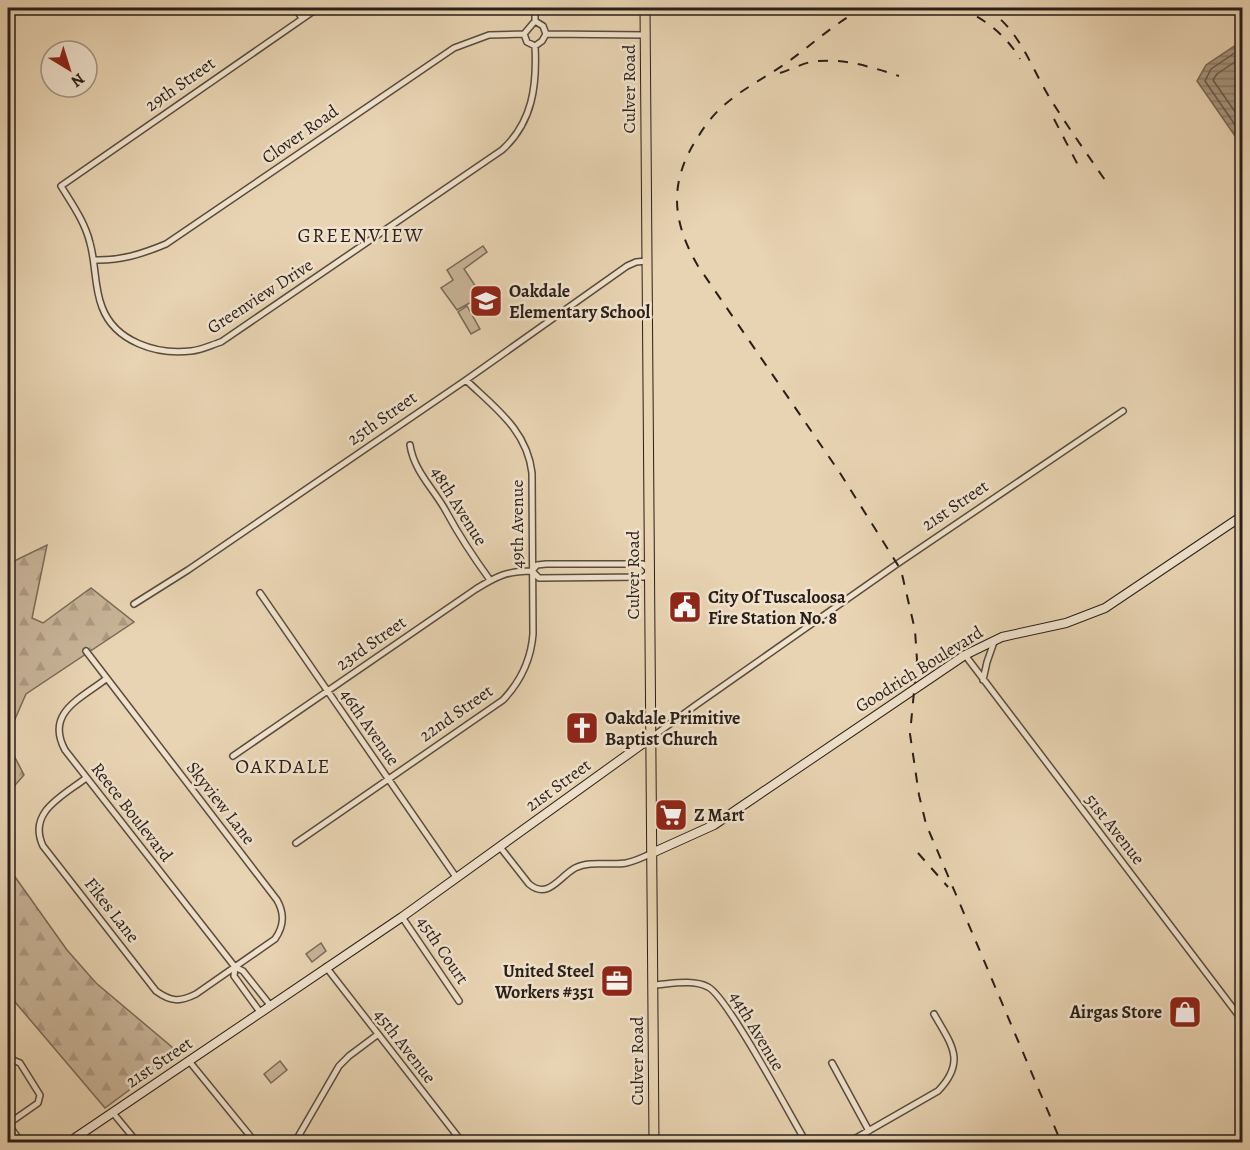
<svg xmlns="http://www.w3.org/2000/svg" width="1250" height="1150" viewBox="0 0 1250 1150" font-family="Alegreya,serif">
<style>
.forest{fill:url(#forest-firs);stroke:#786a58;stroke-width:1.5}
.park{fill:#c8b498;stroke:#786a58;stroke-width:1.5}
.water{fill:url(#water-rules);stroke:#756655;stroke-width:1.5}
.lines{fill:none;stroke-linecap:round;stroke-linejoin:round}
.shore{stroke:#685a4b;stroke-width:1.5}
.street-casing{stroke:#594c3e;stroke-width:8}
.secondary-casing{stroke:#291f18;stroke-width:10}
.primary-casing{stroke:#291f18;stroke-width:11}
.street{stroke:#f0e2cd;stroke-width:5}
.secondary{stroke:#f0e2cd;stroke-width:8}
.primary{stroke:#e8d3b2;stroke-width:9}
.rail{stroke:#291f18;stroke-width:2;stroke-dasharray:10 10;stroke-linecap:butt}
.labels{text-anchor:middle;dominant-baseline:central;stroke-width:5;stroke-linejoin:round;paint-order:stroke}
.street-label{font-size:18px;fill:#291f18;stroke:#f0e2cd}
.poi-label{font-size:18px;font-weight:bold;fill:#291f18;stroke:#f0e2cd;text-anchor:start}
.neighbourhood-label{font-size:20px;letter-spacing:1.5px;fill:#291f18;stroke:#f0e2cd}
</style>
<defs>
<pattern id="forest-firs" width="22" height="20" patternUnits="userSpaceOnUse" patternTransform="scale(1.5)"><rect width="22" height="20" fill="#c8b498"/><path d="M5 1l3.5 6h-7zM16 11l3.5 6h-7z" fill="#ac9a82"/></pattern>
<pattern id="water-rules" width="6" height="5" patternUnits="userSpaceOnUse" patternTransform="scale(1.5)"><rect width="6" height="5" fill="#a7967e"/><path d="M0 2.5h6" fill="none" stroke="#887a66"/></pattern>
</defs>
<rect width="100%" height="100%" fill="#e8d3b2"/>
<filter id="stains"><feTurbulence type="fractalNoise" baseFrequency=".00333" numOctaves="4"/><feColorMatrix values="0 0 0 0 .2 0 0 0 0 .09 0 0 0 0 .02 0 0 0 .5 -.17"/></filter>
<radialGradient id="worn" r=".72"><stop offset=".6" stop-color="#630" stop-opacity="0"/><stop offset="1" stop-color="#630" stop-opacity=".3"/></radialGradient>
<!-- forest -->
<path class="forest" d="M47,545L32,618L43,623L91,588L134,622L26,694L8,735V564Z
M8,744L24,775L8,793Z
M8,867L67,950L96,983L179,1053L105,1108L15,1002L8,987Z"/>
<!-- park -->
<path class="park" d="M483,246L487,252L464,269L482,296L457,310L441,288L453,280L447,270Z
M467,306L480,329L471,334L458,312Z
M321,943L326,951L312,962L306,954Z
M280,1061L287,1070L271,1083L264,1074Z"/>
<!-- water -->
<path class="water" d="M1242,41V146L1197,81L1206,65Z"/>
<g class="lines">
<!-- shore -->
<path class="shore" d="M1242,48L1211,69L1205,81L1242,135
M1242,57L1217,74L1213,80L1242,122"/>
<defs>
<path id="street" d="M295,8L302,18
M318,8L61,186C72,204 85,222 90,243C96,264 94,287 102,307C115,342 157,355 191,351C202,350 211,345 221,342L502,150C533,122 537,85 535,46
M535,8V21
M535,21L543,26L546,34L542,41L535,46L527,42L524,34Z
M546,34L645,35
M94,260C120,261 142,254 166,244L454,48L489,35L524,34
M410,445C414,472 435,490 447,513C460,537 474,558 490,580
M260,593L456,877
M134,604L188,570L466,380L627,266L636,262L647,261
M86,651L277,900C285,914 284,926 275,939L196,994C180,1002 171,1002 156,991L43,846C27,812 63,796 86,778
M965,655L1242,1020
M106,679C80,699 45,713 65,750L235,967L243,971L270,1005
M983,680L987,662L994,642
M651,720L662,719
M652,737L696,705L897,564L1123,411
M233,756L476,589C497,576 507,571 532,571L539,578L644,577L650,571L643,564H546L537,565L532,571
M296,843L503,700C521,681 531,660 533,634L532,473C527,430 495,408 466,380
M500,847L529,884C548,900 559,877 575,868C591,860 610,866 626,863C635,861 644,857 652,853
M402,917L459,1001
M235,967L234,976L260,1012
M326,967L462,1142
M653,985C670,984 693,979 708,987C727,996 791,1117 806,1142
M8,1058L20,1063L40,1095L38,1103L8,1124
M189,1061L255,1142
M832,1063L869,1131
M113,1113L137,1142
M8,1124L21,1142
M295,1142L339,1066L349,1056L377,1035
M849,1142L938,1091C967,1061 951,1044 934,1014"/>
<path id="secondary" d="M652,853L714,825L965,655L1002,637L1066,623L1105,608L1242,516
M69,1142L402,917L652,737"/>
<path id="primary" d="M645,8L654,1142"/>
</defs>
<!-- street casing -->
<use href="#street" class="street-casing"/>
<!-- secondary casing -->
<use href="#secondary" class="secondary-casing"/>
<!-- primary casing -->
<use href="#primary" class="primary-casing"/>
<!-- street -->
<use href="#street" class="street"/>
<!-- secondary -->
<use href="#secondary" class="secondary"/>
<!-- primary -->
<use href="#primary" class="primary"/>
<!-- rail -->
<path class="rail" d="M864,8C836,22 814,43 789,61C767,77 741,89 721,108C712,116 704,127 698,137C669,181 671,220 698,266L840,473L901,570L915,630L917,660L910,734L919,795L926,824L1061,1142
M959,8C983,17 1007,36 1020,59
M985,8C1019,27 1031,68 1051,100C1068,127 1087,154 1105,180
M780,73C790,70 801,64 811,62C842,57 871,67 899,76
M1054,119L1079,167
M918,853L948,887"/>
</g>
<!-- icons -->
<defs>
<symbol id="school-square" viewBox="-11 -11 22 22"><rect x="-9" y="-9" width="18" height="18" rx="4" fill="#8f2418" stroke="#f0e2cd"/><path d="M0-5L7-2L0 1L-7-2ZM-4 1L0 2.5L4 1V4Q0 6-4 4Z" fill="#fff"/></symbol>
<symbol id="civic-square" viewBox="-11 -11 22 22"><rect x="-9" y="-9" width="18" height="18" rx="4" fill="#8f2418" stroke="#f0e2cd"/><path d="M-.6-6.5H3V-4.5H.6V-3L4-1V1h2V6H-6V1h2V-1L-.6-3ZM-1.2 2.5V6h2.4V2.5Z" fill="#fff"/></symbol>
<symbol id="church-square" viewBox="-11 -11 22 22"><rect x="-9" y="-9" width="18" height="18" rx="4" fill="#8f2418" stroke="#f0e2cd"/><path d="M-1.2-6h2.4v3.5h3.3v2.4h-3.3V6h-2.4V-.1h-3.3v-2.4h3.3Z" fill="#fff"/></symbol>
<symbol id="supermarket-square" viewBox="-11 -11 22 22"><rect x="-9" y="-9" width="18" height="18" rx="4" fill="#8f2418" stroke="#f0e2cd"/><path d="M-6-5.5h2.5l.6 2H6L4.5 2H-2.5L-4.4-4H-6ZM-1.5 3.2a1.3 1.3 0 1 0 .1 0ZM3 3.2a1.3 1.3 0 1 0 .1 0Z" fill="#fff"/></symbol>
<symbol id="office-square" viewBox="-11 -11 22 22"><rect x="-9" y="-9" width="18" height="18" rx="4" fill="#8f2418" stroke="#f0e2cd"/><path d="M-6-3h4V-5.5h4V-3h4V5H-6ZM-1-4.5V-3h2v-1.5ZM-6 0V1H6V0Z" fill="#fff"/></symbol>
<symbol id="shop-square" viewBox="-11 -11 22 22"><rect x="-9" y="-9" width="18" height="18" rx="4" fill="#8f2418" stroke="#f0e2cd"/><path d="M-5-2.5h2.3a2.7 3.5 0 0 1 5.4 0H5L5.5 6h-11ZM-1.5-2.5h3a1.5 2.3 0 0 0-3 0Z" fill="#fff"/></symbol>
</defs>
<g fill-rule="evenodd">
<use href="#school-square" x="467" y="282" width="38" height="38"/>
<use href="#civic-square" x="666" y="588" width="38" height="38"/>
<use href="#church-square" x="563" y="709" width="38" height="38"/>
<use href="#supermarket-square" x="652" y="796" width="38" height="38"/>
<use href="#office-square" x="598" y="962" width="38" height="38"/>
<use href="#shop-square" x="1166" y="993" width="38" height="38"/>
</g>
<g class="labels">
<!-- street labels -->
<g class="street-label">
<text transform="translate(180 84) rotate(-35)">29th Street</text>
<text transform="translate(629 89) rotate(-90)">Culver Road</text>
<text transform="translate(300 134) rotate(-35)">Clover Road</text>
<text transform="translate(260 296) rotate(-33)">Greenview Drive</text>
<text transform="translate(382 418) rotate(-35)">25th Street</text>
<text transform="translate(955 505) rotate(-34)">21st Street</text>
<text transform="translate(459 506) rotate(58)">48th Avenue</text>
<text transform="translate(517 524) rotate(-90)">49th Avenue</text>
<text transform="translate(633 575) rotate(-90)">Culver Road</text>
<text transform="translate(371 643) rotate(-35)">23rd Street</text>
<text transform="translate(919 669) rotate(-32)">Goodrich Boulevard</text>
<text transform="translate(456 713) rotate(-35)">22nd Street</text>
<text transform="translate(370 727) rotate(55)">46th Avenue</text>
<text transform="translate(558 785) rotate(-36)">21st Street</text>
<text transform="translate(221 803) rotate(52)">Skyview Lane</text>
<text transform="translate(132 812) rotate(52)">Reece Boulevard</text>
<text transform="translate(1115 829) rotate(52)">51st Avenue</text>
<text transform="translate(112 910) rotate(52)">Fikes Lane</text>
<text transform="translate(443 950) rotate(56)">45th Court</text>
<text transform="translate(757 1031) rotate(59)">44th Avenue</text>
<text transform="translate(405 1046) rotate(52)">45th Avenue</text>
<text transform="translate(637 1061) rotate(-90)">Culver Road</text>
<text transform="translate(159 1062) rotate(-34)">21st Street</text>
</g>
<!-- poi labels -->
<g class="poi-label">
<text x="509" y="291">Oakdale<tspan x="509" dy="21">Elementary School</tspan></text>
<text x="708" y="597">City Of Tuscaloosa<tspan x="708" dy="21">Fire Station No. 8</tspan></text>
<text x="605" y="718">Oakdale Primitive<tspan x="605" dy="21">Baptist Church</tspan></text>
<text x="694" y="815">Z Mart</text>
<text x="594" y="971" text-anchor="end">United Steel<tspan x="594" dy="21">Workers #351</tspan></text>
<text x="1162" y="1012" text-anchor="end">Airgas Store</text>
</g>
<!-- neighbourhood labels -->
<g class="neighbourhood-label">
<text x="361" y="235">GREENVIEW</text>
<text x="283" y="766">OAKDALE</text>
</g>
</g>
<!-- margin -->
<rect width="1250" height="1150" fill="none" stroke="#e8d3b2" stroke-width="30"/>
<rect x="9" y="9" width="1232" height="1132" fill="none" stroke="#291f18" stroke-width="3"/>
<rect x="15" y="15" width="1220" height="1120" fill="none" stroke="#291f18" stroke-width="1.5"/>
<!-- north arrow -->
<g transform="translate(69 69) rotate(142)"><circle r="28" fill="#f0e2cd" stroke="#a09485" stroke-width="1.5"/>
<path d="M0-4.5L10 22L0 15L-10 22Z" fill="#8f2418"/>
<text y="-9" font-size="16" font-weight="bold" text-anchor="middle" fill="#291f18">N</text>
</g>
<rect width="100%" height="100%" filter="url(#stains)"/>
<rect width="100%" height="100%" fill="url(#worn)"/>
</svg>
